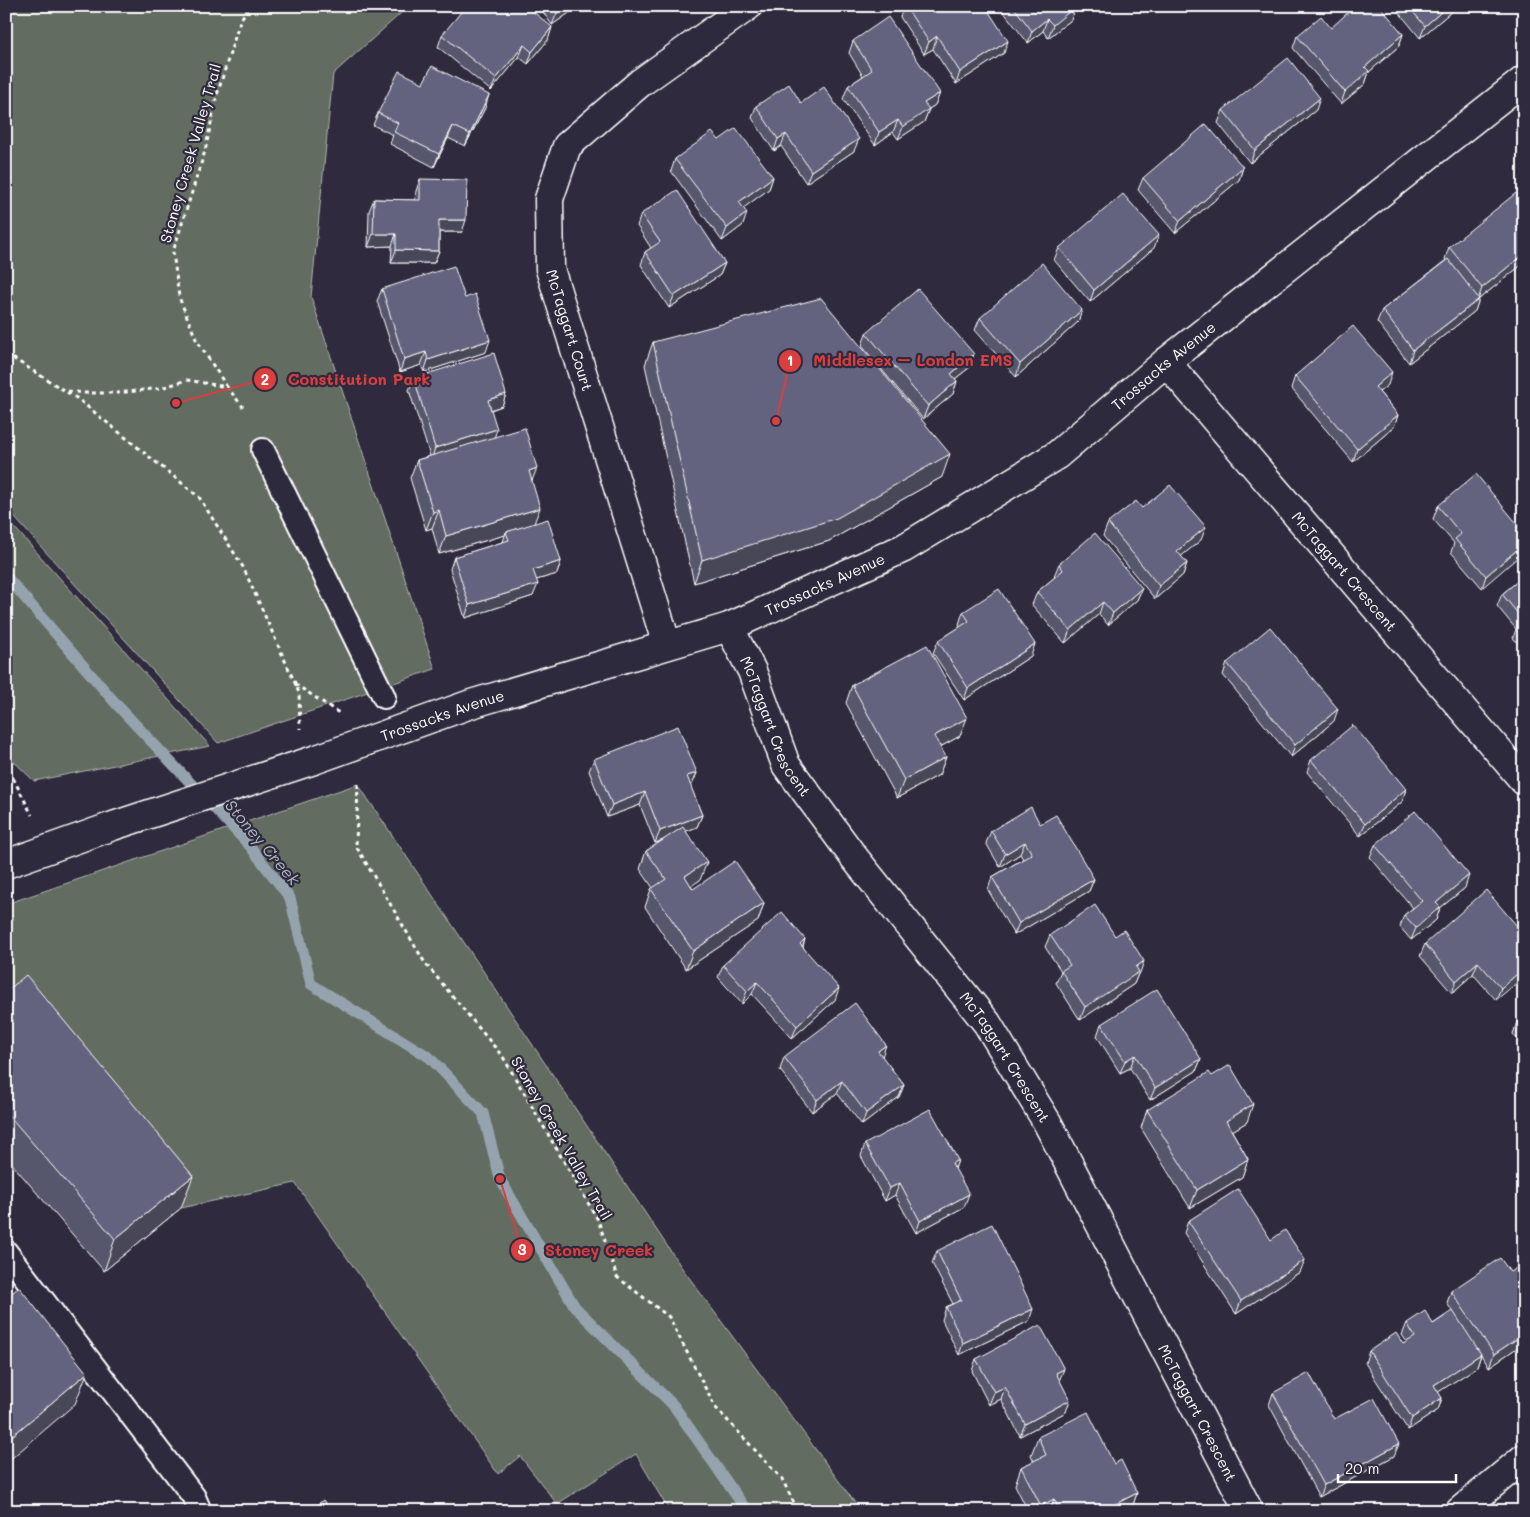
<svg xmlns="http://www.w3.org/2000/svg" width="1530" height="1517" viewBox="0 0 1530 1517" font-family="Mali,sans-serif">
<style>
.green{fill:#626c61;stroke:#b0b6b0}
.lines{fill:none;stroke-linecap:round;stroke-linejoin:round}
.stream{stroke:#95a3af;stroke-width:11}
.service-casing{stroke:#fff;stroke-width:26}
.minor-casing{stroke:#fff;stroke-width:31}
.tertiary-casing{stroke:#fff;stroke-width:31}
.path{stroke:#fff;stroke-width:3;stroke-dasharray:4 4;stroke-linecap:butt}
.service{stroke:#2f2a3d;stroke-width:22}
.minor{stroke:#2f2a3d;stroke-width:28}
.tertiary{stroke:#2f2a3d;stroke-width:28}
.wall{fill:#56566d;stroke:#fff}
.shaded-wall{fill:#464659;stroke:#fff}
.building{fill:#64647f;stroke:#fff}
.labels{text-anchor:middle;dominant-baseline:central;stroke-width:4.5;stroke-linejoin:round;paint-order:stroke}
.street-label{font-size:15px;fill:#fff;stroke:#2f2a3d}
.water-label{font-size:16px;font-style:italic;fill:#afbac3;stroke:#2f2a3d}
.leader{fill:none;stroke:#da3e3e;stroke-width:2}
.callout-dot{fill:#da3e3e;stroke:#2f2a3d;stroke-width:2}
.mark-label{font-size:15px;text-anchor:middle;font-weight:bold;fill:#fff}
.callout-label{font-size:16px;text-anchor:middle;font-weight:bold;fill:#da3e3e;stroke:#2f2a3d;stroke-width:4.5;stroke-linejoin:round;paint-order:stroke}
</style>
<rect width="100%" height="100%" fill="#2f2a3d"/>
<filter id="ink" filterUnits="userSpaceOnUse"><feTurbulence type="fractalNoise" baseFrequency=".02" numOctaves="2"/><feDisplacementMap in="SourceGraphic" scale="10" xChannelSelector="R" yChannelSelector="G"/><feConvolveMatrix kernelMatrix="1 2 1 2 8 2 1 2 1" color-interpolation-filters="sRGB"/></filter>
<g filter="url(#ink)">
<!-- green -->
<path class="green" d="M6,6H409L333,74L311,297L435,669L218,743L6,508Z
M6,518L210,746L34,781L6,754Z
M358,784L682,1268L861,1511H669L636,1454L557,1504L520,1456L498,1474L295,1183L181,1208L15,1007L6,988V904Z"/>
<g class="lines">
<!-- stream -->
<path class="stream" d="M6,576L118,706L249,845L290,898L311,984L429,1057L483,1113L500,1179L575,1307L674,1406L747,1511"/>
<defs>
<path id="service" d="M263,450L384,697
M6,1252L194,1497L200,1511"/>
<g id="minor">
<path id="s1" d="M1166,362L1524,781"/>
<path id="s2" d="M729,627L752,671L786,765L853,856L987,1023L1047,1122L1249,1511"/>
<path d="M667,645L550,269L549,199L567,146L640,83L748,6"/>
<path d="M1460,1511L1524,1458"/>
</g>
<g id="tertiary">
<path id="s3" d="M6,864L113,826L314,760L471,704L729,627L904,548L1057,455L1166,362L1524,80"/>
</g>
</defs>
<!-- service casing -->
<use href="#service" class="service-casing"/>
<!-- minor casing -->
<use href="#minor" class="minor-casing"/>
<!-- tertiary casing -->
<use href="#tertiary" class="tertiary-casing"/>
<!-- path -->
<path class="path" d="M6,354L78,399L199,497L243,567L295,683L299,693L300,729
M227,387L196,339L179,297L173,252L205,151L217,95L240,21L249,6
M68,391L84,393H118L161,388L187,380L227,387L243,407
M295,684L339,713
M6,764L32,815
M358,784L356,846L425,963L503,1057L598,1220L617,1277L669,1317L715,1407L782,1479L798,1511"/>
<!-- service -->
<use href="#service" class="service"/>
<!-- minor -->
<use href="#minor" class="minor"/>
<!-- tertiary -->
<use href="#tertiary" class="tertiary"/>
</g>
<!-- wall -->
<path class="wall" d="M539,6H579L552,25Z
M581,6H591L584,11Z
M904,6H985L1004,53L956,84L933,49L924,54L900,17Z
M999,6H1078L1075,9L1071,20L1048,38L1043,31L1028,43Z
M1394,6H1458L1420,38Z
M552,27L548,40L528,64L519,57L491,91L438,47L442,35Z
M1331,28L1403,34L1399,46L1369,72L1365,84L1341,104L1293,48L1297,36Z
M853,41L940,93L935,105L929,109L924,122L898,139L893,132L875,145L843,99L848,86L863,76L849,53Z
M423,83L485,108L465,146L448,138L434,167L390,144L393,135L373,125L378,113Z
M801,103L854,151L806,183L781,146L774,151L752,118L756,106Z
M1223,110H1316L1250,163L1218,123Z
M719,140L773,177L769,189L743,208V225L722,241L671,171L675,159Z
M1243,167L1239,180L1175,233L1138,190L1143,178Z
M420,179L462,232H439V251L434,263H391L392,246L368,247L369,211L374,199L415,200L416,191Z
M1524,204V263L1479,299L1475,311L1409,363L1377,322L1382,310L1446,260L1445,259L1449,247Z
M641,214L725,263L720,275L669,308L641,265L645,252L651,248L637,226Z
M1059,248H1154L1090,302L1054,260Z
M382,289L465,298L486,352L424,372L421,365L400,372L377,301Z
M1082,310L1078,322L1016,377L975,330L980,318Z
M866,333L970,367L955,379L957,381L953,394L923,419L862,346Z
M653,342L942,477L829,541L694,583L645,365Z
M1295,376L1388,385L1379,392L1398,415L1394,427L1353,462L1291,388Z
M414,378L506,394L502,406L491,410L494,437L532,482L534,523L561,561L557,574L536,580L533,596L465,618L450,569L454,557L503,542L505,535L439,554L432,528L426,530L410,478L417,460L430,456L409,390Z
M1438,506L1524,532L1482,588L1451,552L1454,543L1433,519Z
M1142,508L1201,540L1181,556L1187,563L1183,575L1155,599L1103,536L1108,523Z
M1059,564L1142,588L1137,600L1108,625L1099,614L1065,643L1032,605L1037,592L1055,577L1054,576Z
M1524,576V650L1513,638L1516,629L1497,606L1502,594Z
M963,612L1031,656L964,700L933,653L938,641L960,627L959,624Z
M1227,663L1334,721L1291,757L1223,675Z
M852,685L960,736L940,747L946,757L939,775L897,798L846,703Z
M594,759L697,773L692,785L690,786L702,815L697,827L686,831L700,880L691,885L693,889L764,903L758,921L686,969L645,907L651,889L653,888L640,869L646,851L662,841L655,843L640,805L607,817L589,771Z
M1311,760L1406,789L1402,802L1360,836L1307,772Z
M1040,824L1094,879L1089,891L1014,935L988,890L992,877L1023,859L1020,854L1000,867L986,843L991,831Z
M1375,845L1465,888L1440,908L1436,920L1411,940L1400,927L1404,915L1413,908L1370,857Z
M1524,934L1496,1000L1473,974L1452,993L1420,956L1425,944Z
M1050,935L1140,973L1138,974L1134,984L1080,1020L1056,983L1061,971L1045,947Z
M805,939L803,947L835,1000L792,1038L752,994L742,1004L718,977L723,965Z
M6,992L181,1208L104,1271L6,1157Z
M1524,1008V1047L1513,1034L1517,1022L1523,1017L1521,1014Z
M1101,1024L1201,1059L1196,1071L1150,1100L1130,1068L1120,1073L1097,1036Z
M784,1057H882L904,1085L899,1097L862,1125L837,1093L812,1112L780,1070Z
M1147,1110L1247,1122L1232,1131L1248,1159L1242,1177L1190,1208L1141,1128Z
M865,1144L958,1160L955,1169L964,1207L916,1233L895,1195L885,1201L861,1156Z
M1188,1221L1271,1240L1300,1272L1236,1314L1184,1233Z
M937,1251L1029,1321L959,1355L942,1320L946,1307L953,1304L932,1263Z
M1451,1291L1524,1343L1489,1367L1481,1355L1477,1367L1438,1392L1442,1398L1438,1410L1408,1430L1365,1363L1369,1351L1403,1344L1407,1342L1402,1335L1407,1323L1433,1324L1452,1311L1447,1303Z
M976,1359L1060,1380L1066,1412L1020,1436L1001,1399L989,1405L972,1371Z
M1273,1393L1334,1419L1394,1456L1319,1497L1269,1405Z
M1038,1437L1114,1464L1137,1493L1131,1511H1028L1015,1485L1021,1467L1034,1461L1031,1455Z"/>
<!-- shaded-wall -->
<path class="shaded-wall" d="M566,6H579L552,25L557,13Z
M586,6H591L584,11Z
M1070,6H1078L1075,9L1071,20L1048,38L1053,25Z
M1448,6H1458L1420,38L1425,26Z
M1047,19L1043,31L1028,43L1032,31Z
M552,27L548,40L528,64L532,52Z
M1403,34L1399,46L1369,72L1365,84L1341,104L1345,92L1365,67Z
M937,36L933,49L924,54L929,42Z
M1008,41L1004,53L956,84L960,72Z
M524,45L519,57L491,91L496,79Z
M940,93L935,105L929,109L924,122L898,139L903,127L924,103Z
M489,95L485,108L465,146L470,134Z
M1320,98L1316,110L1250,163L1255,150Z
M898,120L893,132L875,145L879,132Z
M453,126L448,138L434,167L439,154Z
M786,134L781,146L774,151L778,139Z
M859,139L854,151L806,183L811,171Z
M1243,167L1239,180L1175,233L1180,221Z
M773,177L769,189L734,215L739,202Z
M747,213L743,225L722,241L727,228Z
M439,220H466L462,232H435Z
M373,234H396L392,246L368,247Z
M1159,235L1154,248L1090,302L1094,290Z
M396,250L439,251L434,263H391Z
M1524,254V263L1479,299L1475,311L1409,363L1413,350L1478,300L1482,288Z
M725,263L720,275L669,308L674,296Z
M1082,310L1078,322L1016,377L1020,364Z
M490,340L486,352L424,372L428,360Z
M426,352L421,365L400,372L404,359Z
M974,354L970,367L946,386L951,374Z
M1392,372L1388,385L1370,399L1375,387Z
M957,381L953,394L923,419L928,406Z
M506,394L502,406L483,412L488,400Z
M1398,415L1394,427L1353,462L1357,449Z
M497,429L493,442L431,461L435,448Z
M950,454L942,477L829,541L694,583L702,560Z
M537,468L530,486L529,471Z
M540,508L533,526L506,532L505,535L439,554L446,536Z
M439,510L432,528L426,530L433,512Z
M1206,527L1201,540L1173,563L1177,551Z
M1524,544V552L1482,588L1486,576Z
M561,561L557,574L529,582L533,570Z
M1187,563L1183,575L1155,599L1159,586Z
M538,584L533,596L465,618L469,605Z
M1142,588L1137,600L1108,625L1113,613Z
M1103,602L1099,614L1065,643L1070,630Z
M1035,644L1031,656L964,700L968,688Z
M1338,709L1334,721L1291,757L1295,745Z
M967,718L960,736L927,754L934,736Z
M946,757L939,775L897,798L904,780Z
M697,773L692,785L682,789L687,776Z
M1406,789L1402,802L1360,836L1365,824Z
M645,792L640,805L607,817L612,805Z
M702,815L697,827L655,843L660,831Z
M1025,842L1020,854L1000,867L1005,854Z
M707,862L700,880L679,894L685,876Z
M1469,875L1465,888L1440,908L1436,920L1411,940L1416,928L1436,903Z
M1094,879L1089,891L1014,935L1019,923Z
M764,903L758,921L686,969L693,951Z
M805,939L801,951L800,944Z
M1144,961L1140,973L1138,974L1134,984L1080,1020L1085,1007L1136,967Z
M1478,962L1473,974L1452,993L1456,981Z
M1524,968V977L1496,1000L1501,988Z
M757,982L752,994L742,1004L747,991Z
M839,988L835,1000L792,1038L797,1026Z
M886,1045L882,1057L878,1051Z
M1135,1055L1130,1068L1120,1073L1125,1061Z
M1201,1059L1196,1071L1150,1100L1155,1088Z
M842,1081L837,1093L812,1112L817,1100Z
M904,1085L899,1097L862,1125L866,1113Z
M1253,1104L1247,1122L1219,1139L1226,1121Z
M1248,1159L1242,1177L1190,1208L1197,1190Z
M958,1160L954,1172L952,1163Z
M193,1176L181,1208L104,1271L115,1239Z
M900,1183L895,1195L885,1201L890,1188Z
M969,1194L964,1207L916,1233L920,1221Z
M1305,1260L1300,1272L1236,1314L1241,1301Z
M1033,1309L1029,1321L959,1355L963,1343Z
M1524,1334V1343L1489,1367L1494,1354Z
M1481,1354L1477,1367L1429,1398L1434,1385Z
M1064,1369L1059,1381L1056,1373Z
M87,1373L75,1404L6,1463V1441Z
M1005,1387L1001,1399L989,1405L994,1392Z
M1442,1398L1438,1410L1408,1430L1412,1418Z
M1070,1400L1066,1412L1020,1436L1025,1424Z
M1399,1444L1394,1456L1319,1497L1324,1485Z
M1137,1493L1131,1511H1102Z
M1054,1499L1050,1511H1039L1041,1506Z"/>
<!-- building -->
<path class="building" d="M466,6H526L552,27L532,52L524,45L496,79L442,35Z
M552,6H566L557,13Z
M905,6H985L1008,41L960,72L937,36L929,42Z
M1013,6H1074L1075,7L1053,25L1047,19L1032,31Z
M1355,6H1380L1403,34L1365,67L1369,71L1345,92L1297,36L1321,16L1331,28Z
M1408,6H1448L1425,26Z
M888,17L940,93L924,103L929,109L903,127L898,120L879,132L848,86L872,70L853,41Z
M1288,58L1320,98L1255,150L1223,110Z
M432,66L489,95L470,134L453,126L439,154L394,132L398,123L378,113L399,71L423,83Z
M789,84L801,103L824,87L859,139L811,171L786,134L778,139L756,106Z
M1206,124L1243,167L1180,221L1143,178Z
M736,128L773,177L739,202L747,213L727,228L675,159L712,132L719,140Z
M420,179L467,180L466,220H439V251L396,250V234H373L374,199L420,200Z
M677,190L725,263L674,296L645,252L660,242L641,214Z
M1516,193L1524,204V254L1482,288L1449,247Z
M1123,194L1159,235L1094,290L1059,248Z
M1448,259L1479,299L1413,350L1382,310Z
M1042,263L1082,310L1020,364L980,318Z
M454,266L465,298L475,294L490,340L428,360L426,352L404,359L382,289Z
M918,289L974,354L951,374L957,381L928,406L866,333Z
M821,298L950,454L837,518L702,560L653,342Z
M1353,326L1392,372L1375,387L1398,415L1357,449L1295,376Z
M494,353L506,394L488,400L497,429L435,448L414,378Z
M525,428L537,468L529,471L540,508L446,536L439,510L433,512L417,460Z
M1476,474L1524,532V544L1486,576L1455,539L1461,534L1438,506Z
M1170,485L1206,527L1177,551L1187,563L1159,586L1108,523L1136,501L1142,508Z
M548,519L561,561L533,570L538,584L469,605L454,557L509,540L506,532Z
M1095,533L1142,588L1113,613L1103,602L1070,630L1037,592L1063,570L1059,564Z
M1524,576V633L1517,625L1523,620L1502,594Z
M999,589L1035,644L968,688L938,641L969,621L963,612Z
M1270,627L1338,709L1295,745L1227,663Z
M927,645L967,718L934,736L946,757L904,780L852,685Z
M1353,725L1406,789L1365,824L1311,760Z
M678,726L697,773L687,776L702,815L660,831L645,792L612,805L594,759Z
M1031,807L1040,824L1056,815L1094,879L1019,923L992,877L1032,854L1025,842L1005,854L991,831Z
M1415,811L1469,875L1436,903L1440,907L1416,928L1404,915L1422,901L1375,845Z
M683,827L707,862L685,876L693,889L735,861L764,903L693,951L651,889L666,879L646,851Z
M1486,890L1524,934V968L1501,988L1478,962L1456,981L1425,944Z
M1095,905L1115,936L1124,930L1144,961L1136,967L1139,972L1085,1007L1061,971L1070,965L1050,935Z
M782,912L805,939L800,944L839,988L797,1026L757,982L747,991L723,965Z
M26,975L193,1176L115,1239L6,1112V992Z
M1157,989L1201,1059L1155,1088L1135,1055L1125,1061L1101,1024Z
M855,1003L886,1045L878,1051L904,1085L866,1113L842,1081L817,1100L784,1057Z
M1524,1016V1030L1517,1022Z
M1230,1065L1253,1104L1226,1121L1248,1159L1197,1190L1147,1110L1209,1072L1212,1076Z
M930,1109L958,1160L952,1163L969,1194L920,1221L900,1183L890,1188L865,1144Z
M1238,1189L1271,1240L1285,1230L1305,1260L1241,1301L1188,1221Z
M992,1224L1033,1309L963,1343L946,1307L961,1300L937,1251Z
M1500,1258L1510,1272L1524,1263V1334L1494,1354L1451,1291Z
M19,1287L87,1373L6,1441V1298Z
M1425,1311L1433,1324L1453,1311L1481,1354L1434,1385L1442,1398L1412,1418L1369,1351L1396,1333L1403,1344L1415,1337L1407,1323Z
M1040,1325L1064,1369L1056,1373L1070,1400L1025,1424L1005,1387L994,1392L976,1359Z
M1309,1373L1334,1419L1374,1398L1399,1444L1324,1485L1273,1393Z
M1088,1412L1114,1464L1121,1460L1137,1493L1102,1511H1060L1054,1499L1041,1506L1021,1467L1046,1455L1038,1437Z
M323,1500L331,1511H310Z"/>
</g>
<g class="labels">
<!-- street labels -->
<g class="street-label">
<text transform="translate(190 153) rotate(-74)">Stoney Creek Valley Trail</text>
<text transform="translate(570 330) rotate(73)">McTaggart Court</text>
<text stroke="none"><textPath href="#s3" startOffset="1271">Trossacks Avenue</textPath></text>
<text stroke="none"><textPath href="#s1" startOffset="275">McTaggart Crescent</textPath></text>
<text stroke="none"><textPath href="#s3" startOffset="866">Trossacks Avenue</textPath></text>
<text stroke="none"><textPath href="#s3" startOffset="461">Trossacks Avenue</textPath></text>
<text stroke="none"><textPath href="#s2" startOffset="110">McTaggart Crescent</textPath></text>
<text stroke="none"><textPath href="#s2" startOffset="515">McTaggart Crescent</textPath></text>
<text transform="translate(562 1138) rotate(60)">Stoney Creek Valley Trail</text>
<text stroke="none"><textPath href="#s2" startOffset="920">McTaggart Crescent</textPath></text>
</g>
<!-- water labels -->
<g class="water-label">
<text transform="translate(263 842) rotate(50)">Stoney Creek</text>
</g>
</g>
<!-- callouts -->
<path class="leader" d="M776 421L790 361M176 403L265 379M500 1179L522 1250"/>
<g class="callout-dot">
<circle cx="776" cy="421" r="5"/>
<circle cx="176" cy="403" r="5"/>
<circle cx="500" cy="1179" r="5"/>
<circle cx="790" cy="361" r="12"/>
<circle cx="265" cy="379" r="12"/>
<circle cx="522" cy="1250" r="12"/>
</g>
<g class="mark-label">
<text x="790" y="366">1</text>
<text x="265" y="385">2</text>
<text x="522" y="1255">3</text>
</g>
<g class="callout-label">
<text x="913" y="366">Middlesex – London EMS</text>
<text x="359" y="385">Constitution Park</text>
<text x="599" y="1256">Stoney Creek</text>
</g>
<!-- margin -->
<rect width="1530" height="1517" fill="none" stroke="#2f2a3d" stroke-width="25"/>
<rect x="12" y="12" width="1505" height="1492" fill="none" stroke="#fff" stroke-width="2" filter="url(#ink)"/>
<!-- scale -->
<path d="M1338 1474v8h118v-8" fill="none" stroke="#ffffff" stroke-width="2.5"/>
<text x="1345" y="1474" font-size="15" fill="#ffffff" stroke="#2f2a3d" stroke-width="4" paint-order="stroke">20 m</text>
</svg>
